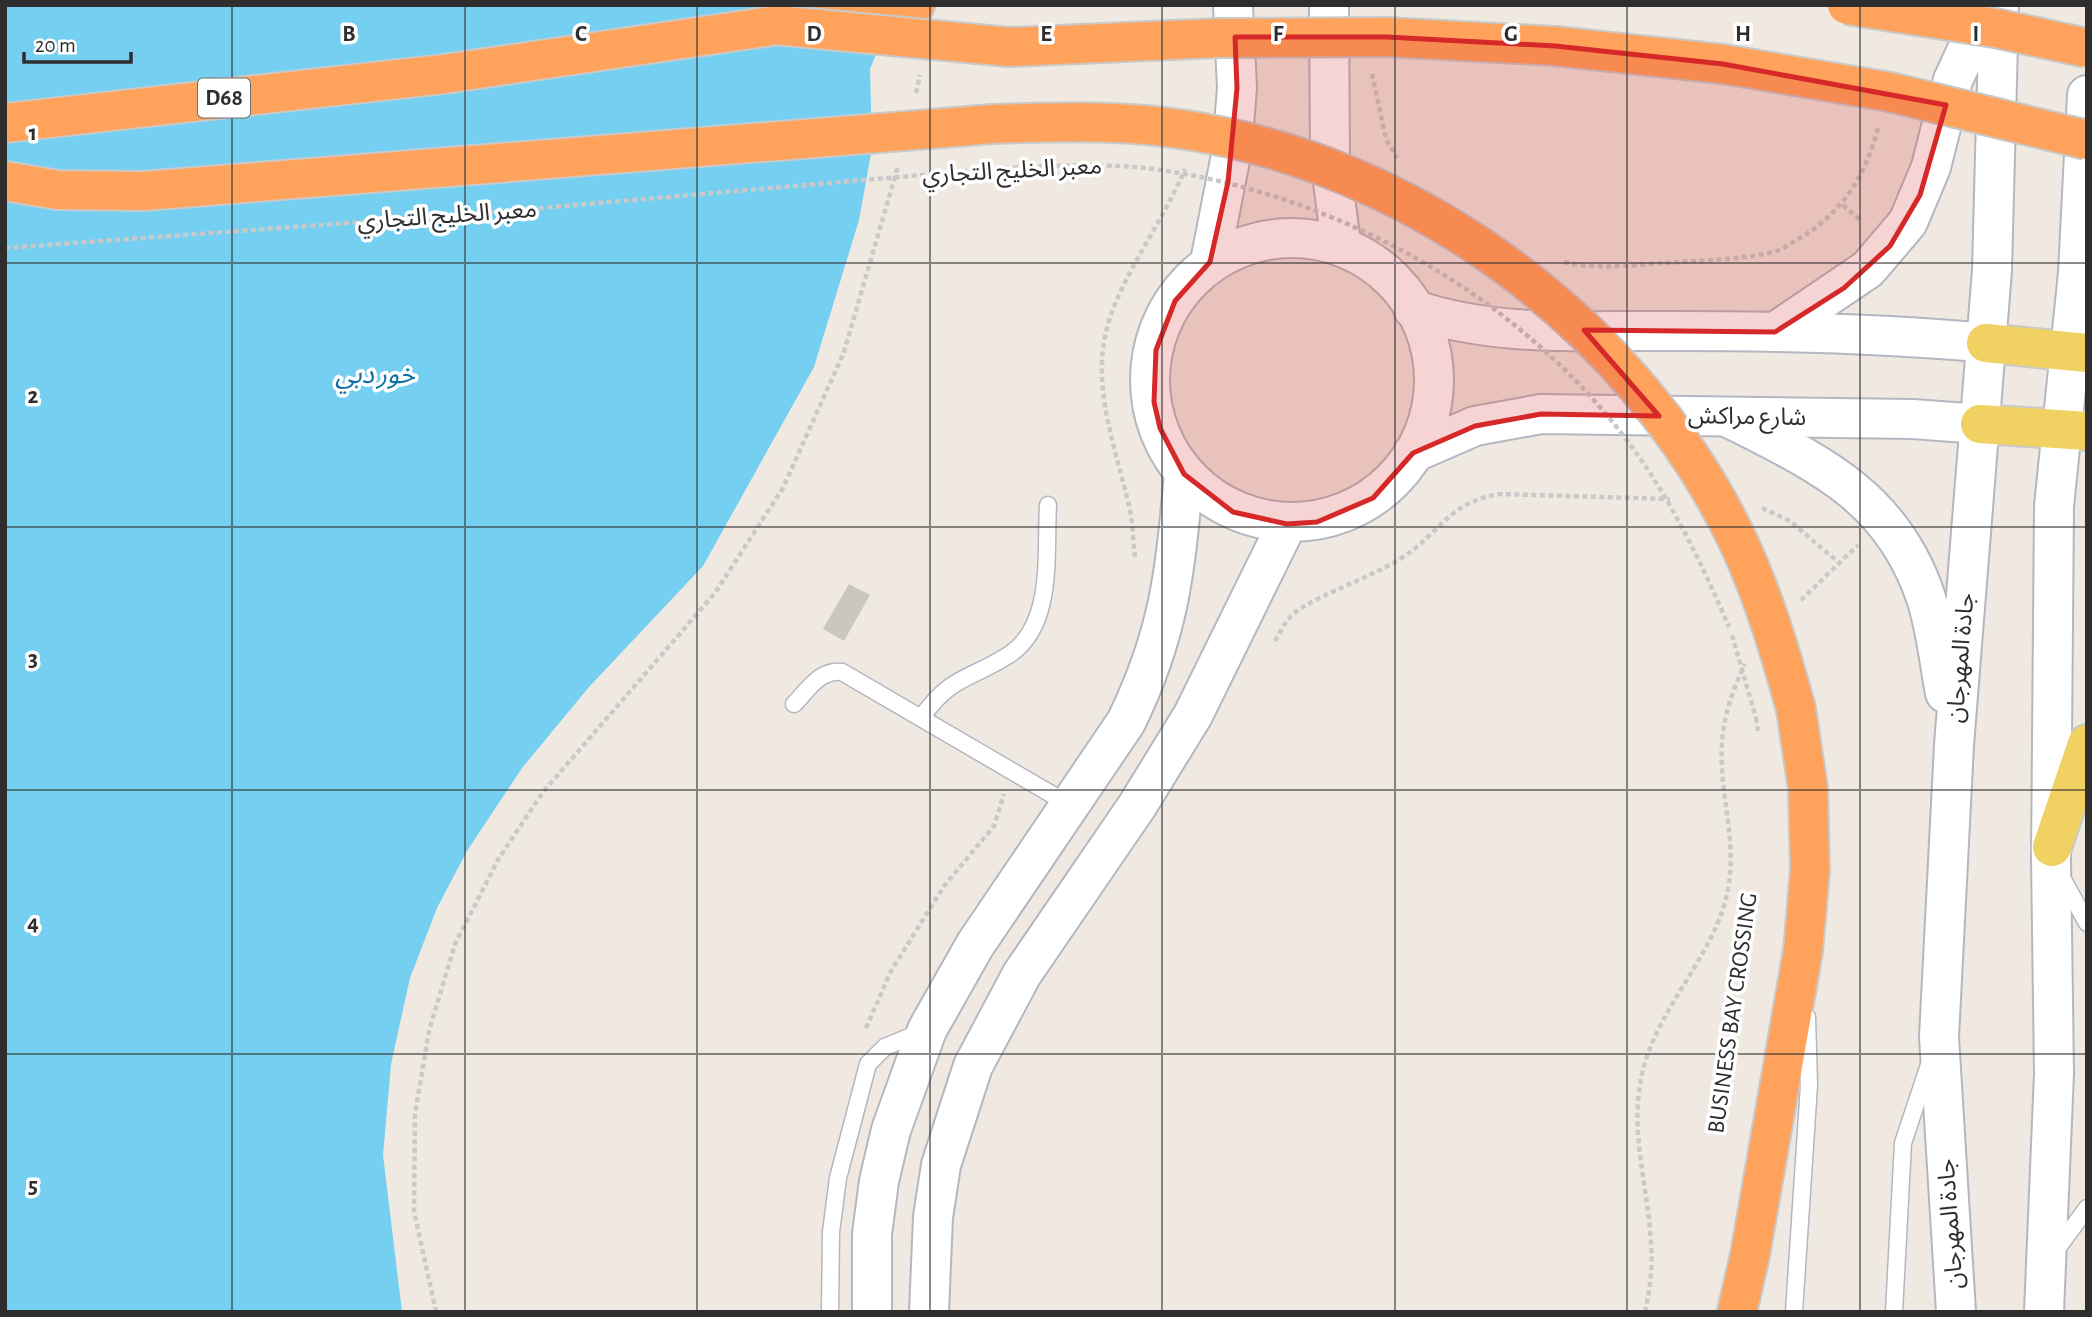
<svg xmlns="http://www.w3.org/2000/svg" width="2092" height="1317" viewBox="0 0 2092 1317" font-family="'Alegreya Sans','Noto Sans Arabic',sans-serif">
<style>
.water{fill:#75cff0}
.building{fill:#cbc7bf}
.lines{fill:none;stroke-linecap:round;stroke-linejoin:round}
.service-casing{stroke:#b4b7c1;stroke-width:19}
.tertiary-casing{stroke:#b4b7c1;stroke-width:42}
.secondary-casing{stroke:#b4b7c1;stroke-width:42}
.primary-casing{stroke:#c9c9c9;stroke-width:42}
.motorway-casing{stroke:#c9c9c9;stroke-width:42}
.path{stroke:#c9c9c9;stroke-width:4.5;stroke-dasharray:5 3.5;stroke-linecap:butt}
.service{stroke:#fff;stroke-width:16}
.tertiary{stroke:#fff;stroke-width:38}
.secondary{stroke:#fff;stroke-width:38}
.primary{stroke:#f2d163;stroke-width:38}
.motorway{stroke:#ffa35c;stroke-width:38}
.motorway-bridge-casing{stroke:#c9c9c9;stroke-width:42;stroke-linecap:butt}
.path-bridge{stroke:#c9c9c9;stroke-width:4.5;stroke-dasharray:5 3.5;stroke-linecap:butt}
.motorway-bridge{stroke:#ffa35c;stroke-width:38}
.marked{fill:#d62828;fill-opacity:0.2;stroke:#d62828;stroke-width:5;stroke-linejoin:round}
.grid{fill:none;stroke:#2e2e2e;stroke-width:2;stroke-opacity:0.55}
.labels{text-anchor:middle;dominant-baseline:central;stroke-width:7;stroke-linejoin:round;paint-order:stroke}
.shield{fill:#fff;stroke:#6d6d6d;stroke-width:2}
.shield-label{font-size:23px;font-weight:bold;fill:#2e2e2e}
.street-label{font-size:24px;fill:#2e2e2e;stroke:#fff}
.water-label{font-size:26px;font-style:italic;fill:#0d6fa3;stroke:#fff}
.grid-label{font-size:23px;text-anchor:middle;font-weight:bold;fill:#2e2e2e;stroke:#fff;stroke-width:7;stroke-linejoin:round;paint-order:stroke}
</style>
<rect width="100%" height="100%" fill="#efe9e1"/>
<!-- water -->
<path class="water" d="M5,5H896L870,69L872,148L859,220L814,367L703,566L589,687L522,768L467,851L437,908L410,978L391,1064L383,1155L402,1312H5Z"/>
<!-- building -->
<path class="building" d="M849,584L870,595L844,641L823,629Z"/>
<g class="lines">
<defs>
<path id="service" d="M794,704C808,690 820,669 842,672L1070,805
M921,718C952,675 967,681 1007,656C1055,627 1045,554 1048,505
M2061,876L2087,923
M2054,1253L2087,1208
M830,1312L831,1232L838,1178L868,1064L885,1047L921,1032
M1794,1312L1809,1085L1807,1017
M1894,1312L1903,1143L1930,1062"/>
<path id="tertiary" d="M1329,5L1330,160L1341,243
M1150 380a142 142 0 1 1 284 0a142 142 0 1 1-284 0Z
M1210,262L1232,150L1237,88L1233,5
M1413,309C1496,338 1585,330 1672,331C1777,331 1882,333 1986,343
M1413,453L1475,426L1541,414L1913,419L1980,424
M872,1312V1234L879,1181L891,1130L927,1030L975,945L1126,722C1170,632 1175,572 1184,474
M929,1312L933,1217L941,1165L973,1066L1022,974L1137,806L1193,715L1287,524"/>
<path id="secondary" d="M1775,332L1868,269L1908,222L1931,167L1953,80L1988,5
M1727,417C1816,462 1892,495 1926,598C1936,628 1939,662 1945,693
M1956,1312L1939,1037L1954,745L1992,270L1999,5
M2044,1312L2054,1073L2051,859L2054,506L2078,273L2087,95"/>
<path id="primary" d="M1986,343L2087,353
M1980,424L2087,431
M2052,847L2087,744"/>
<path id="motorway" d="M5,123L444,74L915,5
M1737,1312L1750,1255L1803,951L1810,870L1808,789L1796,709"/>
</defs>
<!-- service casing -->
<use href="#service" class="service-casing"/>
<!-- tertiary casing -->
<use href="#tertiary" class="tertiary-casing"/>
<!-- secondary casing -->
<use href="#secondary" class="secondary-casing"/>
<!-- primary casing -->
<use href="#primary" class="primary-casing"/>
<!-- motorway casing -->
<use href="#motorway" class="motorway-casing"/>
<!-- path -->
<path class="path" d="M1372,74L1386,139L1397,158
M916,93L920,75
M1843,205L1860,220
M1564,262C1597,270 1633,265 1666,263C1703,260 1741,260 1777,251C1785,248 1793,242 1800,238C1842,213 1866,175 1878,128
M1762,508L1790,521L1838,562
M1135,557C1133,542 1133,525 1130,510C1116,447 1089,385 1109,321C1125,270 1164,220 1185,169
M1801,600L1858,545
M1275,641L1287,620L1298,610C1330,590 1367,579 1400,559C1440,534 1446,504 1498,494L1670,499
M1756,718L1758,731
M866,1028L891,971L944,886L994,826L1004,794
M436,1312L414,1211L415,1114L429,1031L455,944L499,858L543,792L715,593L783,488L844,352L898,166
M1645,1312C1650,1289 1653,1267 1651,1243C1648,1184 1628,1129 1643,1070C1660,1002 1719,952 1729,883C1736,837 1719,791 1722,745C1723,717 1733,689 1745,664"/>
<!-- service -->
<use href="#service" class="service"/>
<!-- tertiary -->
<use href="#tertiary" class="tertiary"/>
<!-- secondary -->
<use href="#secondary" class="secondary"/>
<!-- primary -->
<use href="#primary" class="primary"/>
<!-- motorway -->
<use href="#motorway" class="motorway"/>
<defs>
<path id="motorway-bridge" d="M1847,5L1995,28L2087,48
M775,25L1009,47L1219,38L1387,37L1555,46L1723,64L1890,92L2087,140
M5,181L58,190L143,191L993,124C1053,122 1113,120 1173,128C1411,160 1633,323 1737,539C1763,594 1780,651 1796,709"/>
</defs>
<!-- motorway-bridge casing -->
<use href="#motorway-bridge" class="motorway-bridge-casing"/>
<!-- path-bridge -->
<path class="path-bridge" d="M5,248L471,214L1003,168C1057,166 1113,162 1167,171C1354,200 1539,308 1646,467C1680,518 1705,571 1729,627
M1732,635L1756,718"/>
<!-- motorway-bridge -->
<use href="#motorway-bridge" class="motorway-bridge"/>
</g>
<!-- marked area -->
<path class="marked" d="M1235,37H1387L1555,46L1723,64L1946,105L1920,195L1890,246L1844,288L1775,332L1584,330L1659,416L1541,414L1475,426L1413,453L1373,498L1317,522L1287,524L1233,512L1184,474L1160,428L1154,402L1156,350L1175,301L1210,262L1228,182L1237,88Z"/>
<!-- grid -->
<path class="grid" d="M232,5V1312M465,5V1312M697,5V1312M930,5V1312M1162,5V1312M1395,5V1312M1627,5V1312M1860,5V1312M5,263H2087M5,527H2087M5,790H2087M5,1054H2087"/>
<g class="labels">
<!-- shield labels -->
<rect class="shield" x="198" y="78.5" width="52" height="39" rx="5"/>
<g class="shield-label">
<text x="224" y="98">D68</text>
</g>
<!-- street labels -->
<g class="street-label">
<text transform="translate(1012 171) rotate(-3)">معبر الخليج التجاري</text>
<text transform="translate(447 216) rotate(-4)">معبر الخليج التجاري</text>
<text transform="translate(1747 417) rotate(1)">شارع مراكش</text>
<text transform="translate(1961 658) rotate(-85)">جادة المهرجان</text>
<text transform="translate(1733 1013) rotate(-82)">BUSINESS BAY CROSSING</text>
<text transform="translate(1951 1224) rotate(-94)">جادة المهرجان</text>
</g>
<!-- water labels -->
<g class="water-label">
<text x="375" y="375">خور دبي</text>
</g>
</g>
<g class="grid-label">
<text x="349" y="41">B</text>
<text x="581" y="41">C</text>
<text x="814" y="41">D</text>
<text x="1046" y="41">E</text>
<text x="1278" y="41">F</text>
<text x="1511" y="41">G</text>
<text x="1743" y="41">H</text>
<text x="1976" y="41">I</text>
<text x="33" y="140">1</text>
<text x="33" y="403">2</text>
<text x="33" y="666">3</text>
<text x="33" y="930">4</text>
<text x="33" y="1193">5</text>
</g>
<!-- border -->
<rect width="2092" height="1317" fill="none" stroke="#2e2e2e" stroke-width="14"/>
<!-- scale -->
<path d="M24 52v10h107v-10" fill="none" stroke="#2e2e2e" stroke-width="3.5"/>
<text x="35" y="52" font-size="21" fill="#2e2e2e" stroke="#ffffff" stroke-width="5" paint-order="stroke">20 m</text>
</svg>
